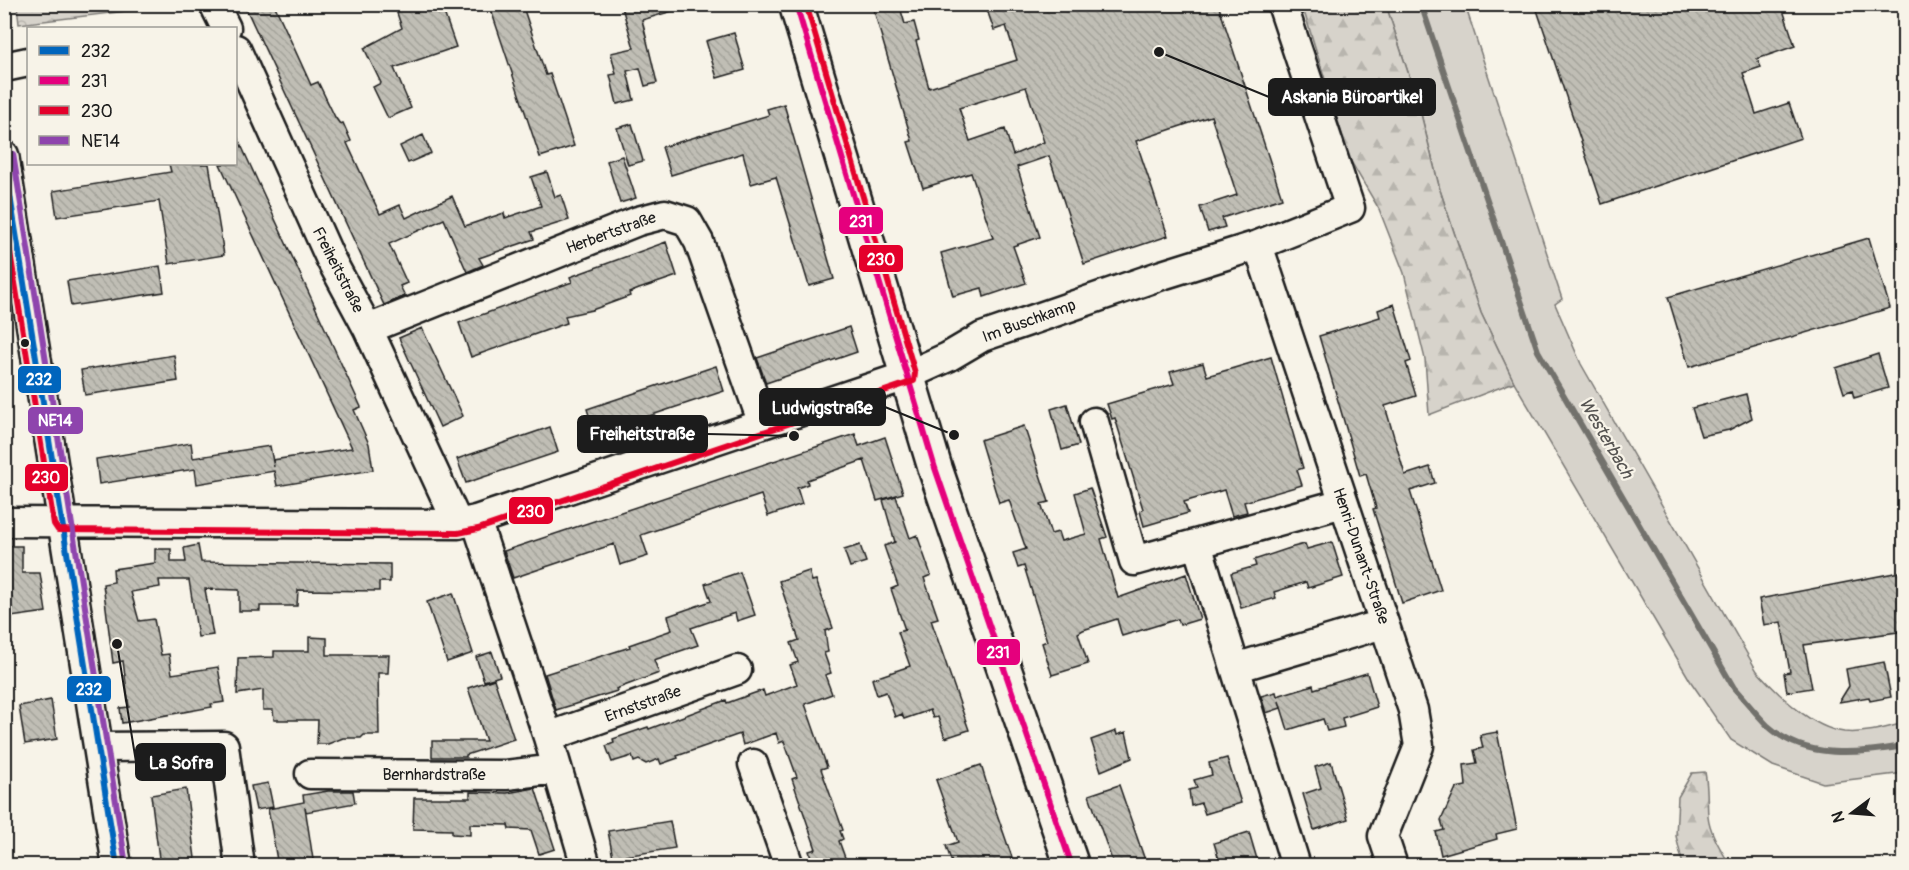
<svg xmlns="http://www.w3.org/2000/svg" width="1909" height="870" viewBox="0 0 1909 870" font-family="Pangolin,sans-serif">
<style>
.grass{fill:#d7d3cb;stroke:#7a7874;stroke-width:1.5}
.forest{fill:url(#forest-firs);stroke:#7a7874;stroke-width:1.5}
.park{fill:url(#park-crowns);stroke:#7a7874;stroke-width:1.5}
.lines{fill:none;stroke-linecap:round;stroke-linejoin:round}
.stream{stroke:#72716c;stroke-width:6}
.building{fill:url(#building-back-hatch);stroke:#1c1c1c;stroke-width:1.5;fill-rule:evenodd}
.minor-casing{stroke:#1c1c1c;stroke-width:33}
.major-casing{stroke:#1c1c1c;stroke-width:38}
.minor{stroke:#f7f3e8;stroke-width:28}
.major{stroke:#f7f3e8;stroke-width:33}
.bus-1-casing{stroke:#f7f3e8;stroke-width:10}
.bus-2-casing{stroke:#f7f3e8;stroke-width:10}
.bus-3-casing{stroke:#f7f3e8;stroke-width:10}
.bus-4-casing{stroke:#f7f3e8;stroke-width:10}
.bus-1{stroke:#0065bd;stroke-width:6}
.bus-2{stroke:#e5007d;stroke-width:6}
.bus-3{stroke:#e4002b;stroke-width:6}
.bus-4{stroke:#8e44ad;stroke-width:6}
.bus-dot{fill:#1c1c1c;stroke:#f7f3e8;stroke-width:2}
.labels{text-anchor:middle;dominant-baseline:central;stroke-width:4.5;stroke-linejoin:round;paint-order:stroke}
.street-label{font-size:16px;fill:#1c1c1c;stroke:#f7f3e8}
.water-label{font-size:18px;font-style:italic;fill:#565452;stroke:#f7f3e8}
.leader{fill:none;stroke:#1c1c1c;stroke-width:2}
.callout-dot{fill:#1c1c1c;stroke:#f7f3e8;stroke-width:2}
.callout{fill:#1c1c1c;stroke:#1c1c1c;stroke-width:2}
.callout-label{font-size:18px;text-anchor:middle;font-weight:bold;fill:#fff}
.line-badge{stroke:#f7f3e8;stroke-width:2}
.badge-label{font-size:16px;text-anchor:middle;font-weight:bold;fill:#fff}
</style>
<defs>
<pattern id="forest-firs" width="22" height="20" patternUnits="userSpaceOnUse" patternTransform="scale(1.5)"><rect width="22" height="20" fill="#d7d3cb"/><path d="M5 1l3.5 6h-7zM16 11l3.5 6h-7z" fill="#b8b5ae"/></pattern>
<pattern id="park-crowns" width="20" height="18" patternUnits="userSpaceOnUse" patternTransform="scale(1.5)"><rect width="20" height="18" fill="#d7d3cb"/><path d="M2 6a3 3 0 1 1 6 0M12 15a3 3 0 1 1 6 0" fill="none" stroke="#b8b5ae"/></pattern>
<pattern id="building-back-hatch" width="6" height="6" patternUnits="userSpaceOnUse" patternTransform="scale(1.5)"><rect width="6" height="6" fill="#c0beb5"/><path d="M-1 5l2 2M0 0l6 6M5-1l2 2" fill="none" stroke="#a4a39b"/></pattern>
</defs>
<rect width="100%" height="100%" fill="#f7f3e8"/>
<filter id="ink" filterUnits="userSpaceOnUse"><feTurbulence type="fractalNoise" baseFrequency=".0167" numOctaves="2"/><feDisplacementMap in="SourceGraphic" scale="12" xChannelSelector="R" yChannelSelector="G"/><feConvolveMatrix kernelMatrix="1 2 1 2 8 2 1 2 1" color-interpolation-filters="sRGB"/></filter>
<g filter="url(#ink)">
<!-- grass -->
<path class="grass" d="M1386,5H1465L1562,299L1555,304L1581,364L1757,671C1778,694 1811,728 1844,732C1865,734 1885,728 1904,723V773L1823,783L1773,766L1731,740L1691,682L1514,382L1481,313L1440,190L1419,106Z"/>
<!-- forest -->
<path class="forest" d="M1302,5H1386L1419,106L1440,190L1481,313L1514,382L1429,415L1425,359L1404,273L1379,209L1350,160Z
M1705,772C1708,788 1707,801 1708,816C1710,834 1722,851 1730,865H1683L1676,836L1678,797L1692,773Z"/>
<!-- park -->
<path class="park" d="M185,4L19,24L17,5V4Z"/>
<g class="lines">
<!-- stream -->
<path class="stream" d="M1421,4L1538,351L1734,688C1745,700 1756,714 1768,726C1806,761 1859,753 1904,746"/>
</g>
<!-- building -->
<path class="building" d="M244,4H274L311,85L318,82L335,117L340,124L343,123L351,141L347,143L380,214L400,205L406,218L452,196L465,226L504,213L505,218L541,206L531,177L547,172L555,197L561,195L569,220L531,232L534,239L479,258L483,265L467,272L444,219L389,244L407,283L400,286L405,296L384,305Z
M394,4H441L456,47L394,68L411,108L388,118L373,87L381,83L364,48L402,28Z
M489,4H522L546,75L550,74L574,146L540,157Z
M621,4H679V9L642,20L657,83L645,86L640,68L627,71L634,100L617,104L610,75L616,74L611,53L634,48Z
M872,4H899L905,24L914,22L919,40L916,41L929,88L1017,60L1006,26L994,30L985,4H1218L1282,198L1222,218L1225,227L1208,232L1200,207L1237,195L1211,116L1136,141L1168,236L1084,264L1049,156L1017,167L1040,237L1013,246L1026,283L984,297L982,288L953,296L941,253L993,238L971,173L923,188L908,142L912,141ZM1026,87L1044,142L1013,155L1005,129L970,141L959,108Z
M1535,4H1781L1795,46L1757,59L1761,67L1743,73L1756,114L1789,103L1801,138L1602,204Z
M734,33L745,70L717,78L706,41Z
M784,104L834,279L809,286L776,177L751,184L743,153L671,175L662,147L769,115L767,109Z
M632,124L643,161L628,165L617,128Z
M236,134L361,407L354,410L369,444L373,470L277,486L274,471L197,484L195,469L99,484L96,459L191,443L193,458L270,446L274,467L273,460L352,448L220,164H236Z
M423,135L431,153L408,163L400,146Z
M622,156L636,198L620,203L607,161Z
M169,164H209L224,255L169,264L159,201L57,217L53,191L171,172Z
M1869,238L1890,308L1689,367L1668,297Z
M666,242L677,276L639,289L629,293L630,296L592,310L565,316L567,323L471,357L459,323L572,282L570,277Z
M160,266L164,292L71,306L67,281Z
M1394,304L1411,361L1406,363L1416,396L1385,406L1405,475L1430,467L1435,483L1410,491L1441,590L1402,603L1373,509L1376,508L1366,474L1360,476L1319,336L1380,317L1378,310Z
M849,327L857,352L766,383L757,358Z
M422,328L463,416L440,427L399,338Z
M1878,354L1888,388L1854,398L1852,390L1844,393L1836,368Z
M174,355L178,381L85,395L81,370Z
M1271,357L1303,468L1297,470L1302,485L1244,502L1247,512L1232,516L1224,490L1184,502L1188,513L1144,526L1140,511L1143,509L1115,418L1112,419L1107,404L1174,384L1170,372L1203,363L1207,376Z
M716,366L724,391L595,434L587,409Z
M1746,394L1752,418L1729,430L1701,436L1692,408Z
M1067,404L1079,445L1062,450L1051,409Z
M1024,426L1049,502L1041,504L1051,534L1058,532L1061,541L1086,534L1075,493L1090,488L1107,537L1101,539L1118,598L1186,574L1200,619L1180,625L1178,619L1122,636L1117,619L1083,630L1078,633L1088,664L1052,675L1042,643L1047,641L1024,566L1018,568L1013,553L1026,549L1009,500L999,503L980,440Z
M550,427L558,452L466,483L457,459Z
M855,434L859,446L885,437L903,493L877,501L864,460L807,480L808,484L797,488L802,504L768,516L761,495L641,535L648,556L620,565L614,544L513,578L504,551Z
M896,496L910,538L917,535L931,575L924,578L938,618L931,620L969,730L945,738L938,717L933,718L930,710L904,719L902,714L895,717L886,692L877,695L872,679L910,666L898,632L905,630L891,589L898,586L884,546L895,542L883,500Z
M1332,542L1343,577L1308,588L1306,582L1274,592L1276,598L1241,608L1231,573L1256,566L1254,560L1293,547L1305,544L1307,549Z
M198,545L201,562L390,564V582H379V591L298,590L297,606H260V611H239V590L205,589L213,635L198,637L189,580H159L160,587L131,592L139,621L154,619L161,655L169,654L172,674L218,667L224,702L211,704L212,707L122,723L120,708L129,707L123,661L113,663L103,584L114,582L113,569L155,563V549H171V562H186L184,548Z
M860,545L866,562L850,567L844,550Z
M4,546H22V573H40L46,612L4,618V601L11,600L7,573H4Z
M809,571L812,581L816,580L833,628L825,631L828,652L824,653L831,673L825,675L832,694L805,704L827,767L821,769L843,830L840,831L843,839L839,841L848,866H814L809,851L816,849L792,779L797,777L784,741L779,743L776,733L743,745L740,734L677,756L678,758L661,764L659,759L646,764L639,760L634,762L632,756L612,762L606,746L614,743L613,739L648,727L649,729L726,700L727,703L763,690L765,696L797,684L790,665L798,662L791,643L799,640L779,581Z
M1905,571V631L1804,645L1812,688L1787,692L1784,673L1790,672L1781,622L1764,625L1759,599Z
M740,572L755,615L737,621L735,613L691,628L698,645L654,660L659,673L616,689L617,691L556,710L545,674L630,647L629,645L672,630L668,616L711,601L705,584Z
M453,593L473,653L447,662L427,602Z
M309,637L327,638V655H389L388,673H378L379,735H364L361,738H343L328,744H317L318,720H274L273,710H263V690L237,694L238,658L274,657V651H309Z
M492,652L500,676L484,681L476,657Z
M1884,662L1891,697L1870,701L1869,697L1839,702L1849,686L1846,669Z
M1367,673L1377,707L1342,718L1344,727L1327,731L1323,719L1288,730L1279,701L1281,708L1266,713L1261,696L1276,692L1277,696L1313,685L1314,689Z
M494,679L514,739L466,755V757H432V741H486L468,688Z
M51,700L57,739L25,744L19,706Z
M1116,731L1117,735L1126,732L1132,758L1101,771L1091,740Z
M1497,732L1517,829L1496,834L1497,839L1441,855L1436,832L1444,830L1441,820L1456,788L1466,786L1464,765L1477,763L1474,750L1483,748L1480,735Z
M1227,758L1241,803L1205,814L1201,803L1191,806L1189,790L1197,788L1194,780L1212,775L1209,763Z
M1331,762L1348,819L1314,830L1303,794L1321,788L1315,767Z
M981,765L989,791L1015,866H953L946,846L958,842L936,780Z
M268,783L273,807L256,810L251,786Z
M1119,785L1129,814L1147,866H1114L1089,795Z
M535,788L555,849L539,854L531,830L509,829L508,825L470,824V835L452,834V830L413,829L414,798H470V792L507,793Z
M186,789L196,866H160L151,795Z
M328,791H353L355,803L306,812L305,807L314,866H278L268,809L304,802L303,795Z
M670,821L675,848L613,858L608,831Z
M1249,832L1259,866H1221L1214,843Z"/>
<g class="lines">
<defs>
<path id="minor" d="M214,4L226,28
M236,49L331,260L368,329L458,524
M4,63L9,66L28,62
M4,155L117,866
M1258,245L1413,710L1419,746L1383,836L1393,866
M368,329L638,221L665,214L687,221L699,242L763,424
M1094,422L1134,561L1343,503
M476,520L548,737L586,866
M4,522L458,524L476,520L906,376L948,357L982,337L1162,275L1258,245L1350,208L1282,4
M1197,544L1296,866
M1235,668L1383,624
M548,737L737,670
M99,747L224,746L240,866
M753,764L789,866
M310,774L506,775L557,769"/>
<path id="major" d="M796,4L935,468L1072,866"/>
</defs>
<!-- minor casing -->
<use href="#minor" class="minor-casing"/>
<!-- major casing -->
<use href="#major" class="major-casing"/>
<!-- minor -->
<use href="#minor" class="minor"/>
<!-- major -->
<use href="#major" class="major"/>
<defs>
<path id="bus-1" d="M4,158L117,866"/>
<path id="bus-2" d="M796,4L935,468L1072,866"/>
<path id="bus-3" d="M4,215L54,524L58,530L458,533L478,529L914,381L915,373L806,4"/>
<path id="bus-4" d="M13,154L126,865"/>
</defs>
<!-- bus-1 casing -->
<use href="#bus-1" class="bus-1-casing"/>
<!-- bus-2 casing -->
<use href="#bus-2" class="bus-2-casing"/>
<!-- bus-3 casing -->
<use href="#bus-3" class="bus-3-casing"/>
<!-- bus-4 casing -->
<use href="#bus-4" class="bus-4-casing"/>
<!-- bus-1 -->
<use href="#bus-1" class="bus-1"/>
<!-- bus-2 -->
<use href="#bus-2" class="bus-2"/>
<!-- bus-3 -->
<use href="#bus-3" class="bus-3"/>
<!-- bus-4 -->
<use href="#bus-4" class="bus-4"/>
</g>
</g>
<!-- markers -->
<circle class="bus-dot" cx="25" cy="343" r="5"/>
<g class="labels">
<!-- street labels -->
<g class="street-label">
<text transform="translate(611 233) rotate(-20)">Herbertstraße</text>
<text transform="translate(338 270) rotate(63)">Freiheitstraße</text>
<text transform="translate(1029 321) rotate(-20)">Im Buschkamp</text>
<text transform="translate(1361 556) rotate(71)">Henri-Dunant-Straße</text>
<text transform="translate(643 704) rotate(-20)">Ernststraße</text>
<text x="434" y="775">Bernhardstraße</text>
</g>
<!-- water labels -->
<g class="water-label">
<text transform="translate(1606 438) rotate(60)">Westerbach</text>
</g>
</g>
<!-- callouts -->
<path class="leader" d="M1159 52L1269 97M954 435L885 407M794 436L707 434M117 644L136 762"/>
<g class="callout-dot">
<circle cx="1159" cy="52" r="6"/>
<circle cx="954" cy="435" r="6"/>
<circle cx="794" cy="436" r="6"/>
<circle cx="117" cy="644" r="6"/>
</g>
<g class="callout">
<rect x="1269" y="79" width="166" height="36" rx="6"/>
<rect x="760" y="389" width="125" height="36" rx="6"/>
<rect x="578" y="416" width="129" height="36" rx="6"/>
<rect x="136" y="744" width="89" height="36" rx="6"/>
</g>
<g class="callout-label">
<text x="1352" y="103">Askania Büroartikel</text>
<text x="822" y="414">Ludwigstraße</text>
<text x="642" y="440">Freiheitstraße</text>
<text x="181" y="769">La Sofra</text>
</g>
<g class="line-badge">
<rect x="838" y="206" width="46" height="29" rx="6" fill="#e5007d"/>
<rect x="858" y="244" width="46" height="29" rx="6" fill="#e4002b"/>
<rect x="17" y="365" width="45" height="29" rx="6" fill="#0065bd"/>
<rect x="27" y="406" width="57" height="29" rx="6" fill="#8e44ad"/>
<rect x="24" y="463" width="45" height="29" rx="6" fill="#e4002b"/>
<rect x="508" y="496" width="46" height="29" rx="6" fill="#e4002b"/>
<rect x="976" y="638" width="45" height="28" rx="6" fill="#e5007d"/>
<rect x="66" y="675" width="46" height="28" rx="6" fill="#0065bd"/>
</g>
<g class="badge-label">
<text x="861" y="227">231</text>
<text x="881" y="265">230</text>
<text x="39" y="385">232</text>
<text x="55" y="426">NE14</text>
<text x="46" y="483">230</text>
<text x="531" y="517">230</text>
<text x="998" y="658">231</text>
<text x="89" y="695">232</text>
</g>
<!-- margin -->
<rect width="1909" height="870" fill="none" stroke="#f7f3e8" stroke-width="24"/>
<rect x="12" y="12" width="1885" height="846" fill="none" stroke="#1c1c1c" stroke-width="2" filter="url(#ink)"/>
<!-- legend -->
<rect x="27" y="27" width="210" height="138" fill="#f7f3e8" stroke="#9f9d96" stroke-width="1.5"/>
<rect x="39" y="46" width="30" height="9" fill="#0065bd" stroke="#9f9d96" stroke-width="1.5"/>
<text x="81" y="57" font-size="18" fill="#1c1c1c">232</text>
<rect x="39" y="76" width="30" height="9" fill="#e5007d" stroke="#9f9d96" stroke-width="1.5"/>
<text x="81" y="87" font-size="18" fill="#1c1c1c">231</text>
<rect x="39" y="106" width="30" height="9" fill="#e4002b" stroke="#9f9d96" stroke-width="1.5"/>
<text x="81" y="117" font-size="18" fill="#1c1c1c">230</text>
<rect x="39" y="136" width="30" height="9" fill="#8e44ad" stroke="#9f9d96" stroke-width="1.5"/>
<text x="81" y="147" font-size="18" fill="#1c1c1c">NE14</text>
<!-- north arrow -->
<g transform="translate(1852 813) rotate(254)" stroke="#f7f3e8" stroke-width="4.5" paint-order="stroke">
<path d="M0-4.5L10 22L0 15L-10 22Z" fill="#1c1c1c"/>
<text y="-9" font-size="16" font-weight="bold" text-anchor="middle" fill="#1c1c1c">N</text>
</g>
</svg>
